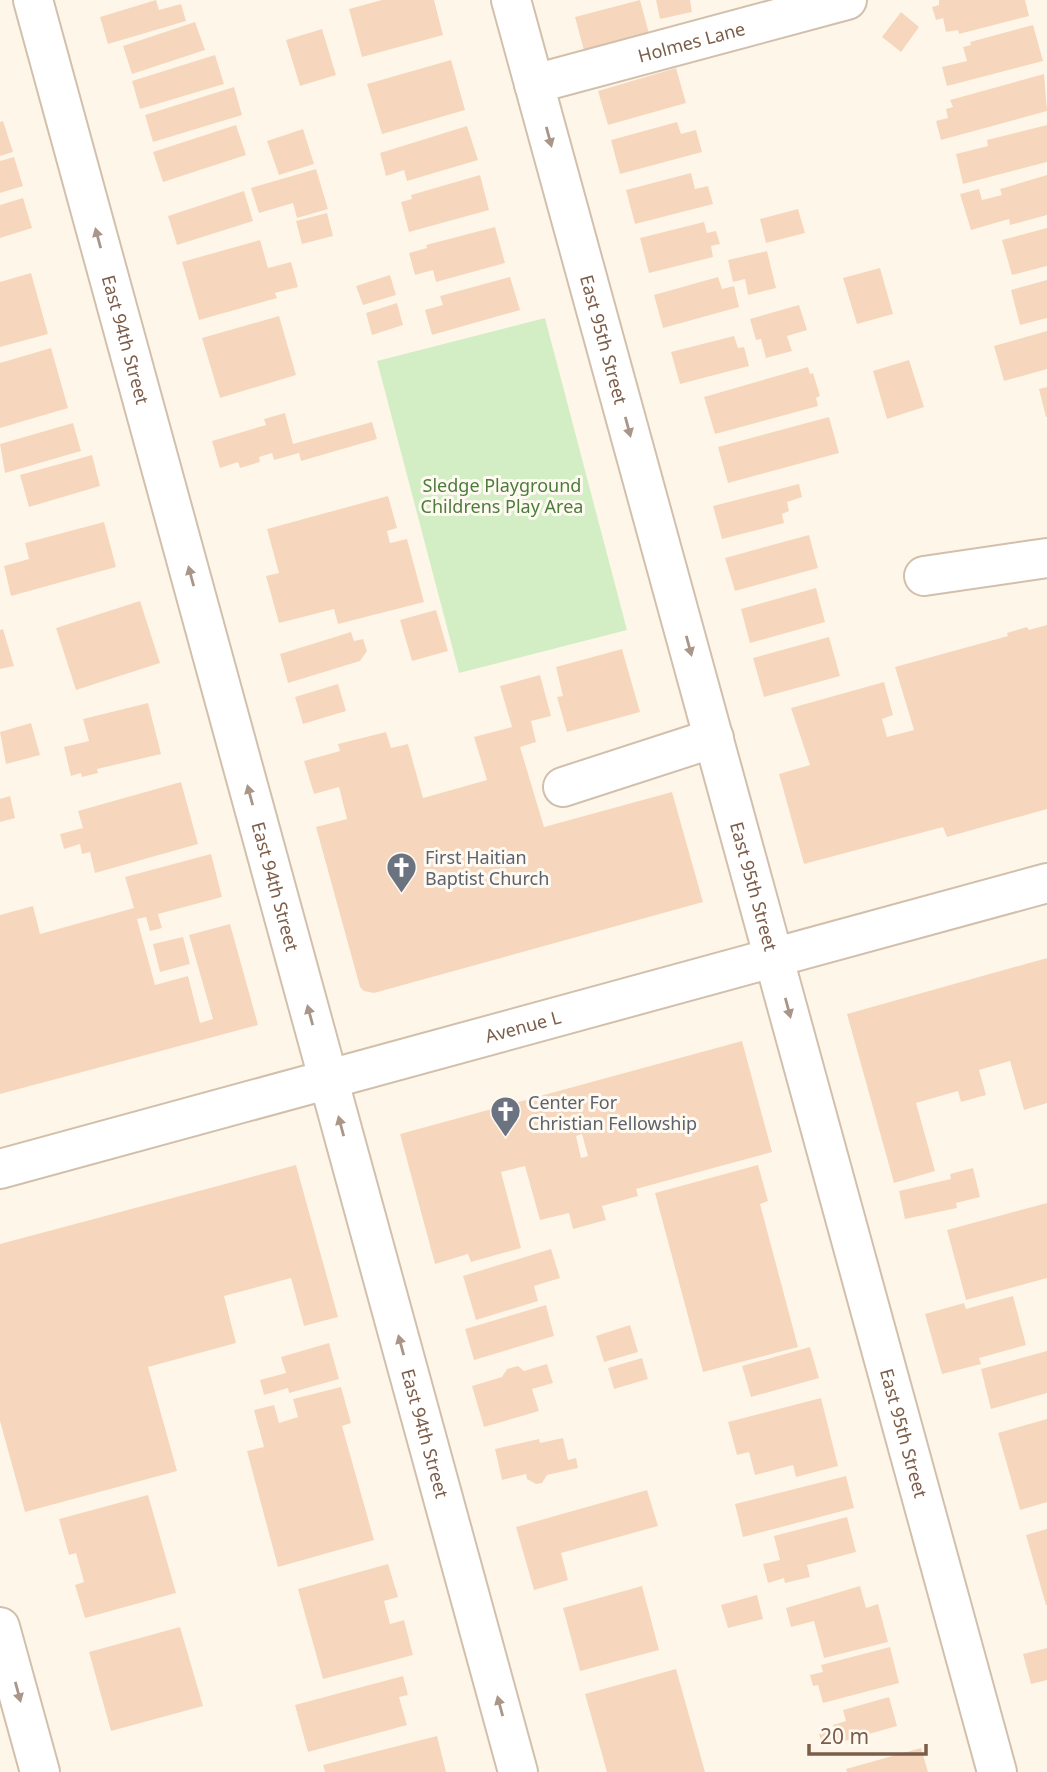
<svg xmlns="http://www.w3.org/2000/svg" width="1047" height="1772" viewBox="0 0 1047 1772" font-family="'Noto Sans',sans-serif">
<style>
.green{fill:#d3eec5}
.building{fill:#f6d7bd;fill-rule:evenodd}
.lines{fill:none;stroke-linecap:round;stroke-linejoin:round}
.minor-casing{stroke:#d2bfac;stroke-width:42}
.minor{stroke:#fff;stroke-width:38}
.oneway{fill:#aa9689}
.labels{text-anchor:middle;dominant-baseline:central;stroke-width:6;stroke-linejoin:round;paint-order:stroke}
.street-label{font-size:18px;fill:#7c5d49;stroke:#fffaf1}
.park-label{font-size:18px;fill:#4c7c3c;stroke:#fffaf1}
.worship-label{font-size:18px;fill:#5b616d;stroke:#fffaf1;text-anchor:start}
</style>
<rect width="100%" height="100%" fill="#fef7e9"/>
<!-- green -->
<path class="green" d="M545,318L627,630L459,673L377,361Z"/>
<!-- building -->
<path class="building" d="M156,0L159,10L181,4L186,21L108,44L100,17Z
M382,0H434L443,35L362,57L349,9Z
M640,0L651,41L586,58L575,17Z
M656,0H690L692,12L660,19Z
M939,0H1025L1029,16L959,34L958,30L946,32L943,18L936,20L932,7L939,5Z
M901,12L919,27L901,52L882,37Z
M195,22L205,50L132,74L123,46Z
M1033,25L1043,61L947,86L942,67L967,61L963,47L971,45L970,42Z
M322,29L336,75L300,86L286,40Z
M215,55L224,84L140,109L132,81Z
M451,60L465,110L382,134L367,84Z
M676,68L686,103L608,125L598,91Z
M1044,74L1047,111L941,140L936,121L948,118L946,109L953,107L950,100Z
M234,87L242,115L153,142L145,115Z
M3,121L13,152L0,156V122Z
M677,122L681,134L696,130L702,152L620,174L611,140Z
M236,125L246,155L163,182L153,152Z
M1047,125V162L963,184L956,154L988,146L987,140Z
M467,126L478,160L407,181L404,170L386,176L380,153Z
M303,129L314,164L279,175L267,141Z
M14,157L23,186L0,193V161Z
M316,169L328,209L297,218L293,203L259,213L251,188Z
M691,173L695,189L708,186L713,204L635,224L626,190Z
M480,175L489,210L409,232L401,202L412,199L411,195Z
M1047,175V215L1010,225L1009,219L971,230L960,194L979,189L982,200L1002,195L1000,189Z
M244,191L253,221L177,245L168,216Z
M23,198L32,228L0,238V205Z
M798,209L805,233L766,243L760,219Z
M327,213L333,236L302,244L296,221Z
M704,222L707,233L716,231L720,244L711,246L713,257L649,273L640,238Z
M495,227L505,263L436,282L433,270L415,275L409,253L427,248L426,245Z
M1047,228V266L1012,275L1002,240Z
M260,240L268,268L291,262L298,287L275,293L277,298L199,320L182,262Z
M767,251L776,288L748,295L745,279L733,282L728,260Z
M880,268L893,314L857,324L843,278Z
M31,273L48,334L0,347V282Z
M390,275L396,295L363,305L356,286Z
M510,277L520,310L432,335L425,310L443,305L440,296Z
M718,277L722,289L734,286L739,307L663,328L654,295Z
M1047,280V318L1020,325L1011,290Z
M397,303L403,325L372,335L366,313Z
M799,305L807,330L787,336L792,351L766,358L761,339L756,340L750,319Z
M279,316L296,375L220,398L202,338Z
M1047,331V369L1004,381L994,346Z
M734,336L738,348L744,347L749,366L680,384L671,352Z
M51,348L68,408L0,428V363Z
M909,360L924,407L887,419L873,371Z
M808,367L810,374L813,373L820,396L816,398L818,406L715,434L704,397Z
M1047,387V417H1046L1039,389Z
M285,413L293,444L372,422L377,439L301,461L299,453L274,460L272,453L259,457L260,462L240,468L238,462L220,468L212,441L266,425L264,419Z
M829,417L839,453L728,483L718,447Z
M73,423L81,451L5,473L0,444Z
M92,455L100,486L29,507L20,475Z
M799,484L802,497L787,502L789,511L782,514L784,523L722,539L713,506Z
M388,496L397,528L387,531L390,543L407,539L424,602L338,624L334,609L279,623L266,576L279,573L267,529Z
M104,522L116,567L11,596L4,566L29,559L25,543Z
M809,535L818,568L735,591L725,558Z
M816,588L825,622L750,643L741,609Z
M140,601L160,663L76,690L56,628Z
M436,610L448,651L412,661L400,620Z
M1047,625V809L947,837L943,827L804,864L779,774L810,765L791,708L884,682L893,715L882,719L887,737L914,730L895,667L1008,636L1007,633L1027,627L1029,630Z
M3,629L14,666L0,669V630Z
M351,632L354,641L363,639L367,651L360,661L288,683L280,654Z
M829,637L840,676L764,697L753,658Z
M622,649L640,712L567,732L557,697L563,696L556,667Z
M540,675L551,716L531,721L536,742L520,747L544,827L672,792L703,902L374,993L364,991L360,987L316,827L347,819L339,787L314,794L304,761L340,751L338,744L386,732L391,748L408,744L423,798L487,780L474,737L512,727L500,686Z
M338,684L346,711L303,724L295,697Z
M148,703L161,754L97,769L98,773L82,777L81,773L71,776L64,747L89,741L83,719Z
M31,723L40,755L6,764L0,732Z
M181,782L198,844L95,873L90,852L82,854L80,844L64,849L60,834L83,828L78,811Z
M10,796L15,818L0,822V799Z
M211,854L222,897L158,914L162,928L150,931L146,917L137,919L155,985L188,976L200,1023L213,1019L189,935L230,924L258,1025L0,1094V915L33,906L40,934L134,908L125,877Z
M183,937L190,964L160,972L153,944Z
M1047,958V1103L1024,1110L1010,1061L979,1070L986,1095L961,1102L958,1091L916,1103L935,1171L894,1183L847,1014Z
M742,1041L772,1152L636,1189L638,1196L602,1206L606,1220L573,1229L569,1213L540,1220L525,1166L501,1172L521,1248L471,1262L468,1254L435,1264L400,1134ZM582,1134L588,1156L581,1158L576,1136Z
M296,1165L338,1317L304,1326L291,1278L224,1296L236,1343L148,1367L177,1471L25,1512L0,1421V1244Z
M758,1165L768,1201L760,1204L798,1347L703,1372L655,1193Z
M973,1168L980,1197L956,1203L957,1208L905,1219L899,1191L951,1179L950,1174Z
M1047,1203V1278L966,1300L947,1230Z
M551,1249L560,1278L534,1286L538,1301L476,1320L463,1276Z
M1013,1296L1026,1345L979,1358L981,1364L942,1374L925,1314L964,1303L966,1309Z
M546,1305L554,1336L474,1360L465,1329Z
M630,1325L638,1352L604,1362L596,1336Z
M329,1343L339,1379L289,1393L288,1388L264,1395L260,1380L286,1373L281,1357Z
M810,1347L819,1378L751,1397L742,1366Z
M1047,1351V1393L991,1409L981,1369Z
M642,1358L648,1379L614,1389L608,1368Z
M547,1364L553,1383L532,1389L539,1411L484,1427L472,1386L502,1377L507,1369L518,1366L524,1371Z
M341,1387L351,1423L342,1426L374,1540L278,1567L247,1451L264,1447L254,1410L274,1405L279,1423L298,1417L293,1399Z
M821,1398L838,1466L796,1477L793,1465L755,1475L749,1452L737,1455L728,1422Z
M1047,1419V1502L1020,1510L998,1433Z
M563,1438L568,1460L576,1458L578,1468L547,1475L542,1483L536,1484L527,1479L526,1474L502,1480L495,1449L539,1439L540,1443Z
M846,1476L854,1508L743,1537L735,1504Z
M647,1490L658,1526L561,1553L568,1580L534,1590L516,1527Z
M148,1495L176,1593L85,1618L75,1585L84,1582L76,1553L69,1555L59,1519Z
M847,1517L856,1552L807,1565L810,1577L785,1583L784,1578L768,1583L763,1564L780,1560L774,1536Z
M1047,1529V1605H1046L1026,1535Z
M388,1564L398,1597L384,1601L390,1624L404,1620L413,1655L323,1679L298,1589Z
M642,1586L659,1650L580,1671L563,1608Z
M860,1586L866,1608L878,1604L888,1642L824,1658L814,1621L791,1627L786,1608Z
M757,1595L763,1619L728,1628L721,1605Z
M180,1627L203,1706L111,1731L89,1652Z
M890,1647L899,1683L823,1703L818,1685L813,1686L810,1675L823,1672L821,1665Z
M1047,1648V1680L1031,1684L1023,1654Z
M676,1669L705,1772H607L585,1694Z
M403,1676L408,1695L399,1697L407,1725L308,1752L295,1705Z
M889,1697L897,1726L823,1747L819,1734L835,1730L833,1725L846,1721L843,1710Z
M437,1736L446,1772H325L323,1765Z
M921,1748L928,1772H847L846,1769Z"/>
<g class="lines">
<defs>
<g id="minor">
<path id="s1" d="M33,0L518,1772"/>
<path id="s2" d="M511,0L997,1772"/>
<path id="s3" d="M534,84L847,0"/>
<path d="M924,576L1047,558"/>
<path d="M563,787L714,738"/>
<path id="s4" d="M0,1169L1047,883"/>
<path d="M0,1627L40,1772"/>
</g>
</defs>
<!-- minor casing -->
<use href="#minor" class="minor-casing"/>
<!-- minor -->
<use href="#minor" class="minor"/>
</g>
<!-- one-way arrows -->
<defs><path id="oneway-solid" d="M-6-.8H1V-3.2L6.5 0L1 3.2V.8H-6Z" transform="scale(1.75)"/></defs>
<g class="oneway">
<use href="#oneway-solid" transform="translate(549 137) rotate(75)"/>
<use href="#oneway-solid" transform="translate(98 238) rotate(-105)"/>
<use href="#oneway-solid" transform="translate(628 427) rotate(75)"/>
<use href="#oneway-solid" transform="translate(191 576) rotate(-105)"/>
<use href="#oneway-solid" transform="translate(689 646) rotate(75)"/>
<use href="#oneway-solid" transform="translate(250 795) rotate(-105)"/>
<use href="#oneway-solid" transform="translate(788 1008) rotate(75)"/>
<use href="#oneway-solid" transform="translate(310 1015) rotate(-105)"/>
<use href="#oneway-solid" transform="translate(341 1126) rotate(-105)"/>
<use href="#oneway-solid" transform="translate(401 1345) rotate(-105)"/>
<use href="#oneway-solid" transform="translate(18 1692) rotate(75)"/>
<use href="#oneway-solid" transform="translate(500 1706) rotate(-105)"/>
</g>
<!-- icons -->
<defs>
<symbol id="church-pin" viewBox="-11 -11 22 30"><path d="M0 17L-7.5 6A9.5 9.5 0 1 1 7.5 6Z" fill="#6b7280" stroke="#fffaf1"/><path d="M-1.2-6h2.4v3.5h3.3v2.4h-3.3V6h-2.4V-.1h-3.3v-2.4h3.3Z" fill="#fff"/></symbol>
</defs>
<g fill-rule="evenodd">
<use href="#church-pin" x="384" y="850" width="35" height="47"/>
<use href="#church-pin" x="488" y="1094" width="35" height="47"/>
</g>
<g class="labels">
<!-- street labels -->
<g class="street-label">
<text stroke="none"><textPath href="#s3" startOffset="163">Holmes Lane</textPath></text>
<text stroke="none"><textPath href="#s1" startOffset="352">East 94th Street</textPath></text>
<text stroke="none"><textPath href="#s2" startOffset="352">East 95th Street</textPath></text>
<text stroke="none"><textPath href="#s1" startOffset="919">East 94th Street</textPath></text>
<text stroke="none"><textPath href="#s2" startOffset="919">East 95th Street</textPath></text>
<text stroke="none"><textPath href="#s4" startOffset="542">Avenue L</textPath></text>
<text stroke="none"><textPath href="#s1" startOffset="1486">East 94th Street</textPath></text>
<text stroke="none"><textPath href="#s2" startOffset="1486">East 95th Street</textPath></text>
</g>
<!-- park labels -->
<g class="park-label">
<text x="502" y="485">Sledge Playground<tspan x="502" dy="21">Childrens Play Area</tspan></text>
</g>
<!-- worship labels -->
<g class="worship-label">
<text x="425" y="857">First Haitian<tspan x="425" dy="21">Baptist Church</tspan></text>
<text x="528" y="1102">Center For<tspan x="528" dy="21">Christian Fellowship</tspan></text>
</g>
</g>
<!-- scale -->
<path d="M809 1744v10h117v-10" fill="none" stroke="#7c5d49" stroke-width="3.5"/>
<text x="820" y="1744" font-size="21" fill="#7c5d49" stroke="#fffaf1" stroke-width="5" paint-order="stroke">20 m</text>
</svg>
